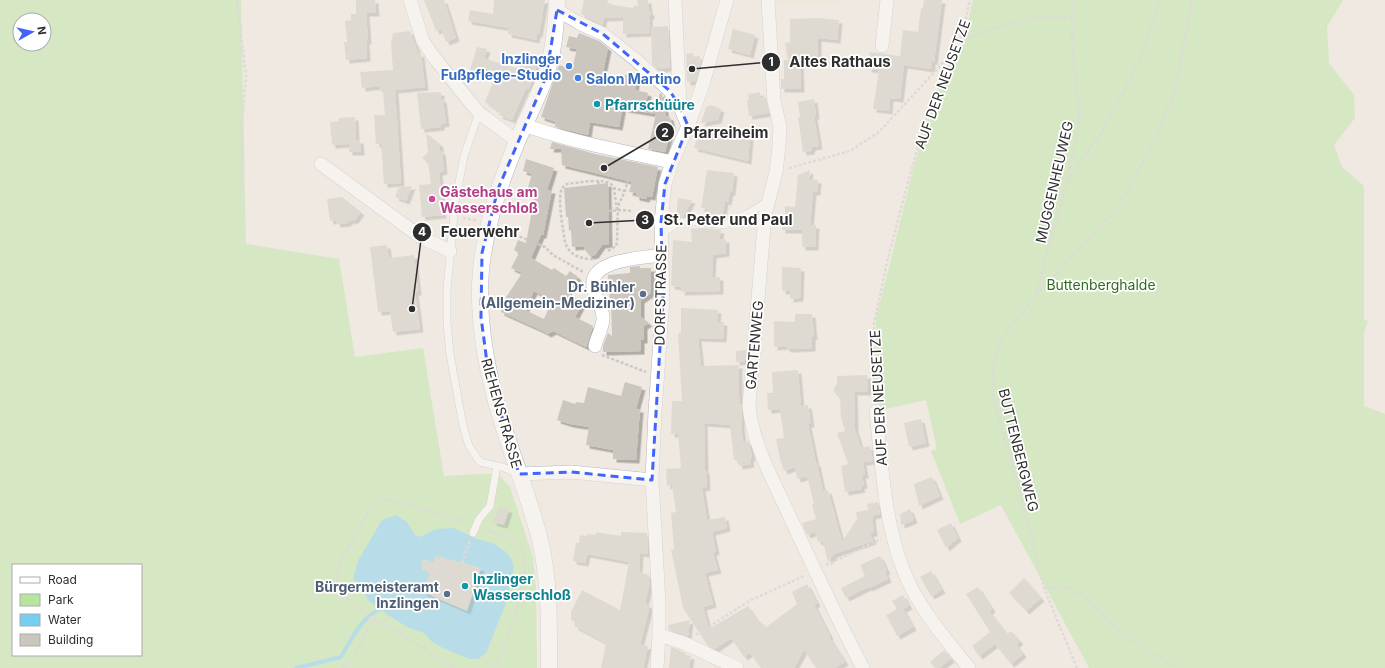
<svg xmlns="http://www.w3.org/2000/svg" width="1385" height="668" viewBox="0 0 1385 668" font-family="Inter,sans-serif">
<style>
.education{fill:#f0e6d1}
.green{fill:#b6e59e;fill-rule:evenodd}
.water{fill:#75cff0;fill-rule:evenodd}
.lines{fill:none;stroke-linecap:round;stroke-linejoin:round}
.stream{stroke:#75cff0;stroke-width:4}
.building{fill:#cbc7bf;fill-rule:evenodd;filter:url(#shadow)}
.service-casing{stroke:#b4b7c1;stroke-width:8}
.minor-casing{stroke:#b4b7c1;stroke-width:14}
.tertiary-casing{stroke:#b4b7c1;stroke-width:17}
.path{stroke:#c9c9c9;stroke-width:2.5;stroke-dasharray:3 2;stroke-linecap:butt}
.service{stroke:#fff;stroke-width:7}
.minor{stroke:#fff;stroke-width:13}
.tertiary{stroke:#fff;stroke-width:16}
.marked{fill:none;stroke:#4264fb;stroke-width:3;stroke-dasharray:8 5;stroke-linejoin:round}
.shop-dot{fill:#3f7fe0;stroke:#fff;stroke-width:1.5}
.culture-dot{fill:#0f9aa8;stroke:#fff;stroke-width:1.5}
.hotel-dot{fill:#d1479c;stroke:#fff;stroke-width:1.5}
.service-dot{fill:#5c6f8a;stroke:#fff;stroke-width:1.5}
.labels{text-anchor:middle;dominant-baseline:central;stroke-width:3.5;stroke-linejoin:round;paint-order:stroke}
.shop-label{font-size:14px;font-weight:bold;fill:#366cbe;stroke:#fff;text-anchor:end}
.street-label{font-size:14px;fill:#2e2e2e;stroke:#fff}
.culture-label{font-size:14px;font-weight:bold;fill:#0d838f;stroke:#fff;text-anchor:start}
.hotel-label{font-size:14px;font-weight:bold;fill:#b23c85;stroke:#fff;text-anchor:start}
.park-label{font-size:14px;fill:#2c6e1b;stroke:#fff}
.service-label{font-size:14px;font-weight:bold;fill:#4e5e75;stroke:#fff;text-anchor:end}
.leader{fill:none;stroke:#2e2e2e;stroke-width:1.5}
.callout-dot{fill:#2e2e2e;stroke:#fff;stroke-width:1.5}
.mark-label{font-size:12px;text-anchor:middle;font-weight:bold;fill:#fff}
.callout-label{font-size:15px;text-anchor:middle;font-weight:bold;fill:#2e2e2e;stroke:#fff;stroke-width:3.5;stroke-linejoin:round;paint-order:stroke}
</style>
<defs>
<filter id="shadow"><feDropShadow dx="3.5" dy="3.5" stdDeviation="0" flood-color="#0004"/></filter>
</defs>
<rect width="100%" height="100%" fill="#efe9e1"/>
<!-- education -->
<path class="education" d="M774,0H840L839,7L774,2Z"/>
<!-- green -->
<path class="green" d="M0,0H241L246,244L339,259L355,357L423,348L444,476L480,474H498L510,487L533,557L536,589L537,668H0ZM20,20H44V44H20ZM13,565H141V655H13Z
M973,0H1343L1327,27L1329,63L1354,95L1355,118L1334,145L1342,167L1364,186V320L1368,321L1364,333V406L1385,414V668H1089L1001,505L960,524L931,451L937,449L926,400L877,411L876,361V319L914,166L936,95L964,40Z"/>
<!-- water -->
<path class="water" d="M396,515L407,522L415,535L420,537L436,529L454,528L477,539L493,543L506,552L511,558L514,567L506,603L486,653L478,659H469L443,648L432,642L424,633L407,627L388,615L369,601L353,578L359,559L382,520ZM436,556L481,568L426,571L422,569V563L424,560C429,560 431,562 432,567Z"/>
<g class="lines">
<!-- stream -->
<path class="stream" d="M296,668L341,657C352,639 360,619 380,609"/>
</g>
<!-- building -->
<path class="building" d="M356,0H375L376,13H366L368,41H366L367,58L346,60L344,42H347L345,21L351,20V14H356Z
M424,0H444L456,38L446,42L441,29L436,31Z
M494,0H545L539,34H537L536,40L508,34L509,28L468,21L470,10L493,14Z
M584,0H608L607,4L633,8L634,6H638L637,0H648L649,11L651,12V16H649L650,33L623,34V17L604,18L602,25L599,23L581,14Z
M924,0H942L934,62L932,61L931,69L904,65L900,99L890,98L889,111L873,109L879,70L868,69L870,52L900,56L903,30L918,32L921,8H923Z
M819,18L839,20L837,40L818,38V63H800L801,89H781V79H784V60H788L785,43L790,42V19Z
M668,26L670,67L663,69L655,67L652,64L651,27Z
M733,29L755,35L750,55L728,49Z
M410,31L418,53L421,54L425,87L395,90L401,183L384,184L381,144H376L374,115H385L383,92H381L380,86L362,88L360,72L393,70L391,44L393,33Z
M579,33L599,41L608,48L602,77L623,82L624,75L637,77L635,90L648,93L646,104L658,102L660,93L662,94L666,116L670,117L672,126L665,152L648,149L656,114L625,109V107L645,104L624,100L619,127L590,122L588,135L555,127L556,122L541,117L559,65L572,69L577,49L566,47L569,36L577,38Z
M477,47L487,49L484,58L519,69L523,53L539,59L529,89L526,88L512,120L499,115L500,112L485,102L497,72L481,67L477,79L468,76Z
M693,53V57L700,56L701,63L696,81L687,82L686,54Z
M441,92V99H443L446,123L441,124V127L421,129L417,93Z
M760,92V98L766,97L769,113L749,116L747,100L749,99L748,94Z
M814,99L816,116H814L819,146L812,147L811,151L803,152L798,117H800L798,102Z
M711,105L721,109L718,120L701,123L706,107Z
M355,117L356,140H360L361,152H349V144L332,145L330,122L339,121V118Z
M699,132L750,137L748,161L694,148Z
M426,133L440,144V151H442L444,171L439,172L443,215L422,217L419,185L431,184L428,163L422,158L428,152Z
M552,142L595,154L658,167L652,197L647,196L646,199L636,197V193L629,192L632,182L562,165L561,149H550Z
M526,159L554,168L547,190H552L543,235H541L531,258L552,270L554,268L566,276L570,271L578,277L567,293L583,302L575,317L593,326L586,347L553,331L548,334L543,331L501,312V305L522,273L511,268L519,253L514,250L518,240L526,243L535,194L527,191L532,174L523,171ZM534,291L552,301L544,319L525,310Z
M707,170L734,173L732,192H730L728,202L725,201L722,220L707,218L708,209L701,208Z
M810,170L809,179L818,180L817,192H813L810,225H816L815,247H802V230H782V218H785V206L795,207L798,175Z
M608,183L609,244L602,245L595,255L590,256L584,249L586,246L572,247L571,230L569,231L568,217H566L564,188Z
M412,186L406,201L395,197L399,187Z
M342,197L361,212L355,220L348,221V223L337,224L336,220L330,221L327,199Z
M678,198L692,200L683,217L676,218Z
M704,228L721,230L719,240L726,239V253L713,255L712,277H720V291L681,292L682,287L671,286L673,240L692,242L691,229Z
M387,245L389,258L414,255L418,292H415L420,329L393,332L390,311L378,312L370,247Z
M640,266V268H651V293L641,300V317L649,323L644,326V340H641V351L603,352V346L608,333L612,336L611,301H610L608,275L630,273V267Z
M782,267L801,268L800,298L790,299V291H782Z
M681,308L718,310L717,322H724L723,339L698,338L701,366L739,365V397L740,398L739,404H741L742,413L741,425L743,442L749,441L752,458H750L751,464L739,466L738,460H734L730,425L704,423L705,471L706,470L707,487L702,488L707,520L725,517L727,528L712,532L716,551L713,553L718,570L705,573L713,604L703,607L709,629L748,606L758,622L760,621L765,628L797,604L792,592L807,584L817,603L814,605L830,636L829,637L845,662L835,668H816L804,650L794,668H761L750,653L744,657L731,638L715,649L708,646L683,608L671,550L674,549L671,513L676,512L672,485L667,486L666,469L681,468L678,434H671L672,401H682L678,333H681Z
M795,314H812L814,336L812,337V348L788,349L785,346L774,347V321L795,322Z
M746,350L745,361L736,362V351Z
M798,370L801,406L808,405L811,424H808L816,463H817L823,491L828,490L842,542L857,519L856,512L868,510L867,504L878,502L880,514L872,516L874,533H870L873,541L834,554L828,562L823,541L818,542L815,532L807,535L802,523L816,519L812,505L814,504L807,476L797,479L795,467L784,471L780,459L776,439L784,438L780,409L768,410L767,393H773L772,372Z
M867,375L868,392H854L855,429L861,448L870,446L873,461L863,462L865,475H862L864,485L861,486L862,489L845,492L841,466L848,464L837,433L845,431L841,418L840,399L834,392V388L837,384V376Z
M625,382L642,387L636,409H640L636,460L613,459V450L586,445L589,427L570,424L557,420L563,400L575,404L576,402L584,403L588,387L621,396Z
M921,419L926,443L909,447L904,423Z
M932,477L940,496L919,506L914,484Z
M499,506L509,510L504,525L493,522Z
M910,509L914,520L901,525L900,514Z
M951,523L958,538L946,548L937,530Z
M596,532L621,536V532L647,533L648,554L640,553L639,572L649,575L650,581L645,604L650,605L640,645L648,646L643,668H601L606,643L574,626L576,622L571,620V612L582,590L620,610L629,562L587,554L585,563L573,561L576,543H579L580,535L586,536L588,534L596,535Z
M436,556L481,568L467,611L423,592L429,574L421,566L422,561L434,562Z
M880,556L887,571L885,572L888,579L869,588L868,587L846,598L841,588L865,576L860,565Z
M931,571L942,590L931,596L920,577Z
M1024,578L1041,598L1026,611L1009,593Z
M978,587L992,609L989,611L1007,634L1011,631L1020,641L1016,644L1023,654L1011,664L995,644L979,656L972,646L990,632L966,594Z
M903,595L909,606L903,609L913,627L897,636L886,615L897,609L892,601Z
M690,620L688,636L669,630L668,625Z
M671,647L686,653L685,655L691,656L689,668H669Z
M944,650L951,659L939,668H935L930,662Z"/>
<g class="lines">
<defs>
<path id="service" d="M479,113L464,156L455,203L447,289V323L450,354L463,426L469,446L480,462L502,467L517,473
M661,234L679,222H699L724,225L749,213L768,201
M473,533L479,519L490,506L497,466"/>
<path id="minor" d="M410,0L423,41L433,56L479,113L517,141
M675,0L680,107
M768,0L774,101L780,127L779,146L776,172L765,215L749,406C752,443 775,484 790,517C814,568 837,619 863,668
M557,10L579,23L603,34L636,60L670,91L680,107L688,126
M882,46L887,0
M524,125C572,142 622,151 672,162
M321,164L422,238L450,251
M595,346C597,337 602,329 603,320C604,308 595,298 593,287C589,259 643,258 661,255
M876,411C882,468 885,538 912,589C927,618 949,643 969,668
M519,474L571,472L652,480
M659,635L684,643L737,668
M657,668L659,635V602L652,480L655,412L663,297L661,222L665,184L672,162L688,126L703,84L727,0"/>
<path id="tertiary" d="M549,668C549,625 550,582 540,540C530,500 514,461 502,422C488,377 479,332 480,285C482,235 498,188 517,142C526,120 537,100 545,78C554,53 556,26 557,0"/>
</defs>
<!-- service casing -->
<use href="#service" class="service-casing"/>
<!-- minor casing -->
<use href="#minor" class="minor-casing"/>
<!-- tertiary casing -->
<use href="#tertiary" class="tertiary-casing"/>
<!-- path -->
<path class="path" d="M237,0L246,76L242,122V171L240,201
M962,36C973,40 981,32 991,29C1017,21 1045,12 1072,19
M789,168L850,151L879,132L953,52
M1068,180L1102,132L1127,85L1144,51L1159,0
M598,181L599,186
M613,188L625,191
M608,211L622,210L632,211
M463,218L476,220
M501,229L545,247L553,255L583,272
M608,251L616,246L617,242L618,206L625,191L632,165
M593,259C580,259 569,255 565,242C563,229 558,203 561,191C562,187 564,186 567,184C577,183 605,177 612,185C615,189 616,205 617,211
M1036,294L1067,181L1080,119L1072,49V0
M602,355L646,372
M876,400L874,372V324L887,262L911,171L929,110L962,36L970,0
M484,528L514,542L521,548L525,561V576L522,592L503,648L498,659L490,668
M462,563L470,541
M826,565L881,539
M1044,588L1067,587L1087,598L1125,636L1177,668
M696,635L751,600L804,576
M498,659L500,668
M342,668C355,665 365,630 373,618
M453,668C438,658 423,647 407,638C386,625 347,608 338,584C336,577 338,569 339,563L373,504L380,500L393,501L468,522
M1077,668L1044,588L1023,504L992,393L994,360L1005,334L1036,295L1098,229L1125,196L1153,144L1175,90L1192,0"/>
<!-- service -->
<use href="#service" class="service"/>
<!-- minor -->
<use href="#minor" class="minor"/>
<!-- tertiary -->
<use href="#tertiary" class="tertiary"/>
</g>
<!-- marked area -->
<path d="M0 0H1385V668H0ZM557,10L603,34L670,91L680,107L688,126L665,184L661,222L663,297L652,480L571,472L519,474L488,370L481,317L482,253L498,189L546,77Z" fill="#efe9e1" fill-opacity=".55" fill-rule="evenodd"/>
<path class="marked" d="M557,10L603,34L670,91L680,107L688,126L665,184L661,222L663,297L652,480L571,472L519,474L488,370L481,317L482,253L498,189L546,77Z"/>
<!-- markers -->
<g class="shop-dot">
<circle cx="569" cy="66" r="4"/>
<circle cx="578" cy="78" r="4"/>
</g>
<g class="culture-dot">
<circle cx="597" cy="104" r="4"/>
<circle cx="465" cy="586" r="4"/>
</g>
<circle class="hotel-dot" cx="432" cy="199" r="4"/>
<g class="service-dot">
<circle cx="643" cy="294" r="4"/>
<circle cx="447" cy="594" r="4"/>
</g>
<g class="labels">
<!-- shop labels -->
<g class="shop-label">
<text x="561" y="58">Inzlinger<tspan x="561" dy="16">Fußpflege-Studio</tspan></text>
<text x="586" y="78" text-anchor="start">Salon Martino</text>
</g>
<!-- street labels -->
<g class="street-label">
<text transform="translate(942 84) rotate(-70)">AUF DER NEUSETZE</text>
<text transform="translate(1054 182) rotate(-77)">MUGGENHEUWEG</text>
<text transform="translate(660 295) rotate(-89)">DORFSTRASSE</text>
<text transform="translate(754 345) rotate(-85)">GARTENWEG</text>
<text transform="translate(878 398) rotate(-93)">AUF DER NEUSETZE</text>
<text transform="translate(502 413) rotate(74)">RIEHENSTRASSE</text>
<text transform="translate(1019 450) rotate(76)">BUTTENBERGWEG</text>
</g>
<!-- culture labels -->
<g class="culture-label">
<text x="605" y="104">Pfarrschüüre</text>
<text x="473" y="578">Inzlinger<tspan x="473" dy="16">Wasserschloß</tspan></text>
</g>
<!-- hotel labels -->
<g class="hotel-label">
<text x="440" y="191">Gästehaus am<tspan x="440" dy="16">Wasserschloß</tspan></text>
</g>
<!-- park labels -->
<g class="park-label">
<text x="1101" y="284">Buttenberghalde</text>
</g>
<!-- service labels -->
<g class="service-label">
<text x="635" y="286">Dr. Bühler<tspan x="635" dy="16">(Allgemein-Mediziner)</tspan></text>
<text x="439" y="586">Bürgermeisteramt<tspan x="439" dy="16">Inzlingen</tspan></text>
</g>
</g>
<!-- callouts -->
<path class="leader" d="M692 69L771 62M604 168L665 132M589 223L645 220M412 309L422 232"/>
<g class="callout-dot">
<circle cx="692" cy="69" r="4"/>
<circle cx="604" cy="168" r="4"/>
<circle cx="589" cy="223" r="4"/>
<circle cx="412" cy="309" r="4"/>
<circle cx="771" cy="62" r="10"/>
<circle cx="665" cy="132" r="10"/>
<circle cx="645" cy="220" r="10"/>
<circle cx="422" cy="232" r="10"/>
</g>
<g class="mark-label">
<text x="771" y="66">1</text>
<text x="665" y="137">2</text>
<text x="645" y="224">3</text>
<text x="422" y="236">4</text>
</g>
<g class="callout-label">
<text x="840" y="67">Altes Rathaus</text>
<text x="726" y="138">Pfarreiheim</text>
<text x="728" y="225">St. Peter und Paul</text>
<text x="480" y="237">Feuerwehr</text>
</g>
<!-- legend -->
<rect x="12" y="564" width="130" height="92" fill="#ffffff" stroke="#ababab"/>
<rect x="20" y="577" width="20" height="6" fill="#ffffff" stroke="#ababab"/>
<text x="48" y="584" font-size="12" fill="#2e2e2e">Road</text>
<rect x="20" y="594" width="20" height="12" fill="#b6e59e" stroke="#ababab"/>
<text x="48" y="604" font-size="12" fill="#2e2e2e">Park</text>
<rect x="20" y="614" width="20" height="12" fill="#75cff0" stroke="#ababab"/>
<text x="48" y="624" font-size="12" fill="#2e2e2e">Water</text>
<rect x="20" y="634" width="20" height="12" fill="#cbc7bf" stroke="#ababab"/>
<text x="48" y="644" font-size="12" fill="#2e2e2e">Building</text>
<!-- north arrow -->
<g transform="translate(32 32) rotate(82)"><circle r="19" fill="#ffffff" stroke="#ababab"/>
<path d="M0-3L7 15L0 10L-7 15Z" fill="#4264fb"/>
<text y="-6" font-size="11" font-weight="bold" text-anchor="middle" fill="#2e2e2e">N</text>
</g>
</svg>
